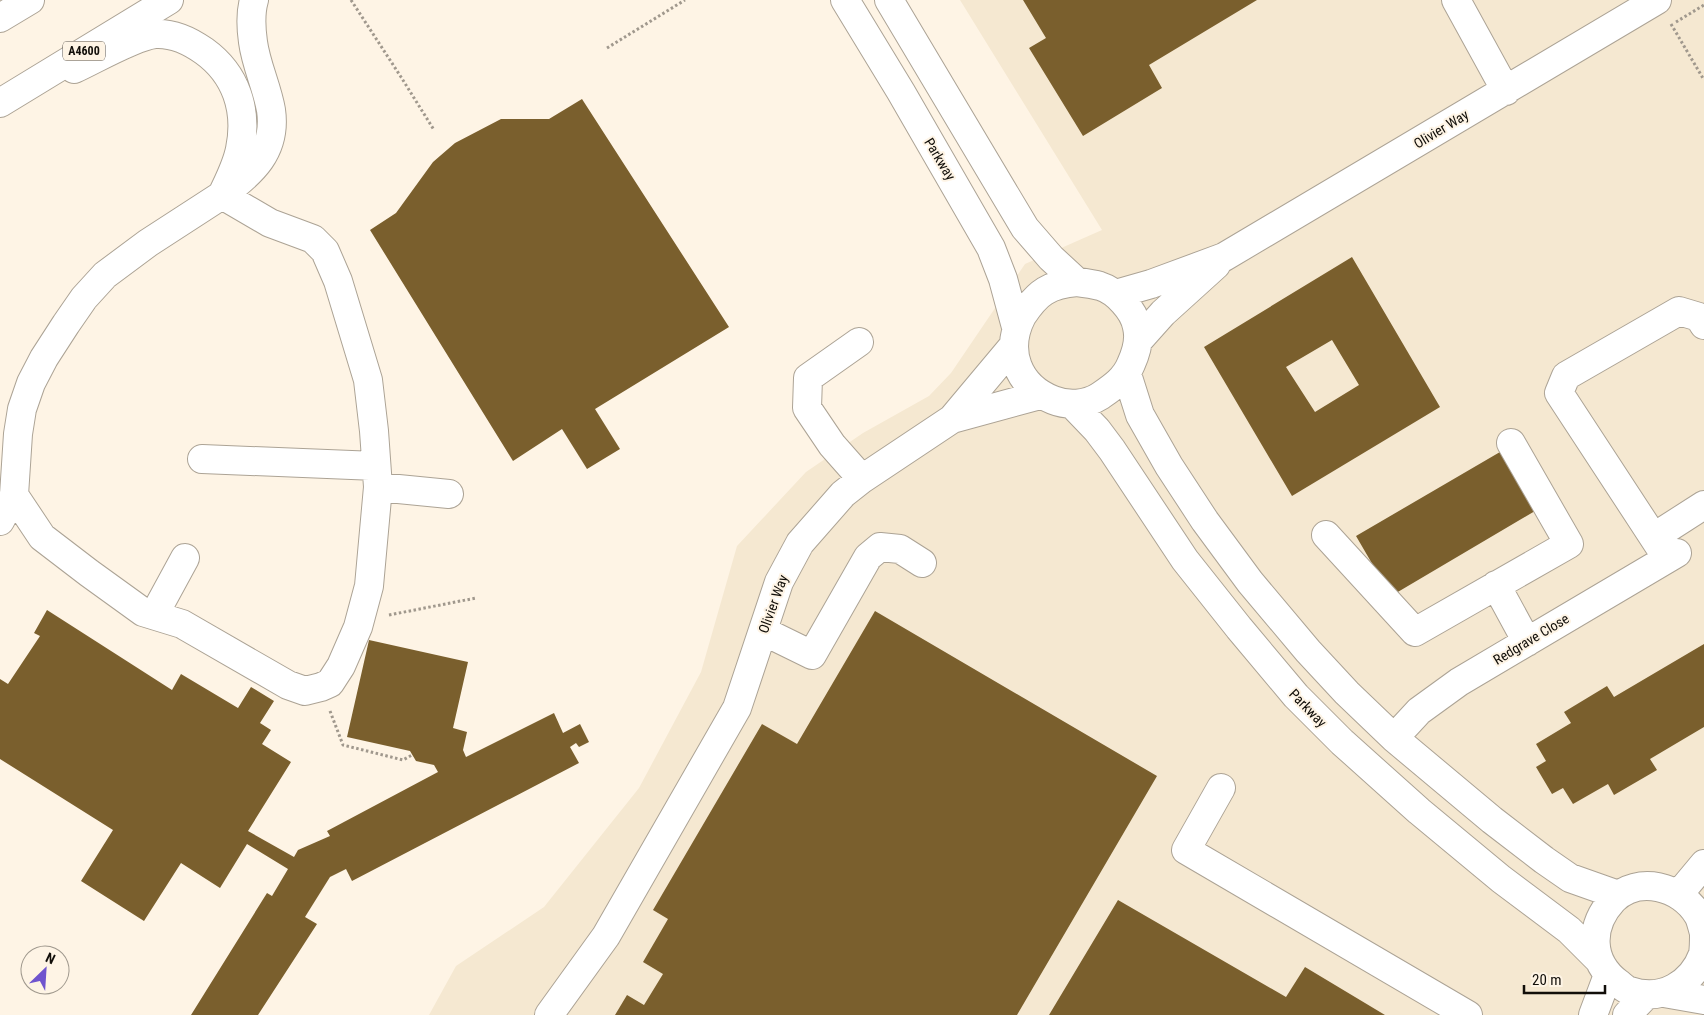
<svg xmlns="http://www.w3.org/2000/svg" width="1704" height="1015" viewBox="0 0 1704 1015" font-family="'Roboto Condensed',sans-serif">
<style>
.built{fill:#f5e8d1}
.building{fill:#7a5f2d;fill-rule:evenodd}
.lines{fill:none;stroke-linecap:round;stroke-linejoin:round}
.minor-casing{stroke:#aca395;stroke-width:30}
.highway-casing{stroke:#aca395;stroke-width:30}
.path{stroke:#a0988d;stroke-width:3;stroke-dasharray:2.5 2.5;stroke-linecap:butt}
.minor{stroke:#fff;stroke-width:28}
.highway{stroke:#fff;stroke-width:28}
.labels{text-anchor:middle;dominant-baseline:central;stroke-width:4;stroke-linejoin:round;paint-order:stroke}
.shield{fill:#fef4e5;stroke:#58534b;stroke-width:1}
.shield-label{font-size:12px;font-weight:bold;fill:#110e09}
.street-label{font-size:14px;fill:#110e09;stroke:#fef4e5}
</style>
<rect width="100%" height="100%" fill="#fef4e5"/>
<!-- built -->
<path class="built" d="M960,0H1704V1015H429L456,966L544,907L639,788L701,672L737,546L806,472L863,433L929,396L951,373L1025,264L1102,230Z"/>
<!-- building -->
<path class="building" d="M1023,0H1257L1149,65L1162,88L1083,136L1029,48L1046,38Z
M582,99L729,327L595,409L620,449L587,469L562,429L513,461L370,230L396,213L433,162L455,143L501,119H549Z
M1352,257L1440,407L1292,496L1204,347ZM1332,340L1359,385L1315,412L1286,367Z
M1500,452L1535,511L1391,596L1356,536Z
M47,610L172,690L181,674L238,708L251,687L274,701L260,723L271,730L262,744L291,762L248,831L294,857L298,850L330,836L327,831L438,772L434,765L416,761L410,751L347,737L369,640L468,662L453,728L467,732L463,750L466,757L554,713L563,733L580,724L589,742L579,747L576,743L570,747L579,763L352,881L346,869L330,877L305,917L317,924L258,1015H191L267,893L272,896L288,869L247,844L220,888L181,863L144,921L81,881L113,830L0,759V679L8,684L40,636L34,633Z
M875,611L1157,776L1017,1015H615L627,995L644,1005L663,974L643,962L668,919L653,910L762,724L797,744Z
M1704,644V727L1650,759L1657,770L1614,795L1608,784L1573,804L1563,788L1552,794L1536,767L1546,761L1536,744L1571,723L1564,712L1607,686L1614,697Z
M1118,900L1286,997L1305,967L1385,1015H1049Z"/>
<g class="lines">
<defs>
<path id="minor" d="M845,0L901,92L991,248L1003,279L1016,327
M889,0L1025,228L1051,258L1077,282
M1456,0L1506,91
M74,69C94,60 135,36 155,34C172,33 190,41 204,51C236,74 248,110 240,149C237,165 229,180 222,195C252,173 277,151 271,110C267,87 256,65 253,42C251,28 250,14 254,0
M1077,282C1085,283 1093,284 1100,286C1116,291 1134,310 1137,327C1140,339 1136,353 1131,364C1125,379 1113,387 1100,396C1086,405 1068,406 1053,400C1018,386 1004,351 1022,316C1028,307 1035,297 1045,291C1054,285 1067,283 1077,282Z
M1116,294L1151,284L1224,257L1657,0
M1138,341L1163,313L1216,265
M859,342L808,378L807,408L832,445L862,479
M1127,374L1140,415L1169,466L1205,521L1250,582L1308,651L1347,693L1394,738L1492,820L1544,860L1570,878L1618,895
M1073,405L1097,430L1112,450L1185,560L1239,628L1296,696L1342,742L1419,811L1501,879L1569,930L1598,959
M952,419L1040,395
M202,459L376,466
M378,487L449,494
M0,521L14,495L18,434L22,409L31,383L44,358L66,324L84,298L105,275L148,243L222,195L270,223L313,239L325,251L338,281L368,380L374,431L378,487L369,586L358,627L341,666L330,683L321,687L305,691L288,685L182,624L143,612L89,573L42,537L14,495
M1326,535L1415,632L1569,544L1511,443
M1654,537L1704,505
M1667,558L1559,393L1566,376L1679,311L1699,317L1704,325
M1496,585L1527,642
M154,615L185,558
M763,631L812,655L868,557L880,547L900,549L922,563
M1394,738L1419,711L1459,682L1677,553
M1221,788L1186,850L1468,1015
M1679,894L1704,864
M1704,933C1702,927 1701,920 1698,915C1681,886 1638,875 1613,900C1589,926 1589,961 1618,983C1622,986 1626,990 1630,991C1662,1002 1692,984 1703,954C1704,948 1704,941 1704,935
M1664,993L1704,1000
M549,1015L606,936L737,708L779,582L800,543L843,494L862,479L952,419L1014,345
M1593,1015L1608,975
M1627,1015L1646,995"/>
<path id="highway" d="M0,18L30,0
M0,103L169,0"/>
</defs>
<!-- minor casing -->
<use href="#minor" class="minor-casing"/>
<!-- highway casing -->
<use href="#highway" class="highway-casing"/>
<!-- path -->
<path class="path" d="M351,0L401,77L434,130
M1676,22L1704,5
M1671,24L1704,80
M607,48L685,0
M389,615L476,598
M330,711L343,745L403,760L412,755"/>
<!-- minor -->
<use href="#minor" class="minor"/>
<!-- highway -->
<use href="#highway" class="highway"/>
</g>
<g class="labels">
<!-- shield labels -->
<rect class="shield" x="63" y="41.5" width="42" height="19" rx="4"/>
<g class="shield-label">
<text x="84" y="51">A4600</text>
</g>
<!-- street labels -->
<g class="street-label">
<text transform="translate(1441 129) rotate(-31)">Olivier Way</text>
<text transform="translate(940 159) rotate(59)">Parkway</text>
<text transform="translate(773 604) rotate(-70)">Olivier Way</text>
<text transform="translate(1531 639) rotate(-31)">Redgrave Close</text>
<text transform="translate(1308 708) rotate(46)">Parkway</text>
</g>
</g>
<!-- north arrow -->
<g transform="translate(45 970) rotate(25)"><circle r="24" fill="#fef4e5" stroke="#9f988d"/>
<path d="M0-4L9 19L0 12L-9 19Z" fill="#6f54ce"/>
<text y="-8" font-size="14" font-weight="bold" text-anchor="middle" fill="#110e09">N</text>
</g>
<!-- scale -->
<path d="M1524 985v8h81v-8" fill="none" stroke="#110e09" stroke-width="2.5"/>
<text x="1532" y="985" font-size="15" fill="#110e09" stroke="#fef4e5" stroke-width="4" paint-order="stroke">20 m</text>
</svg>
